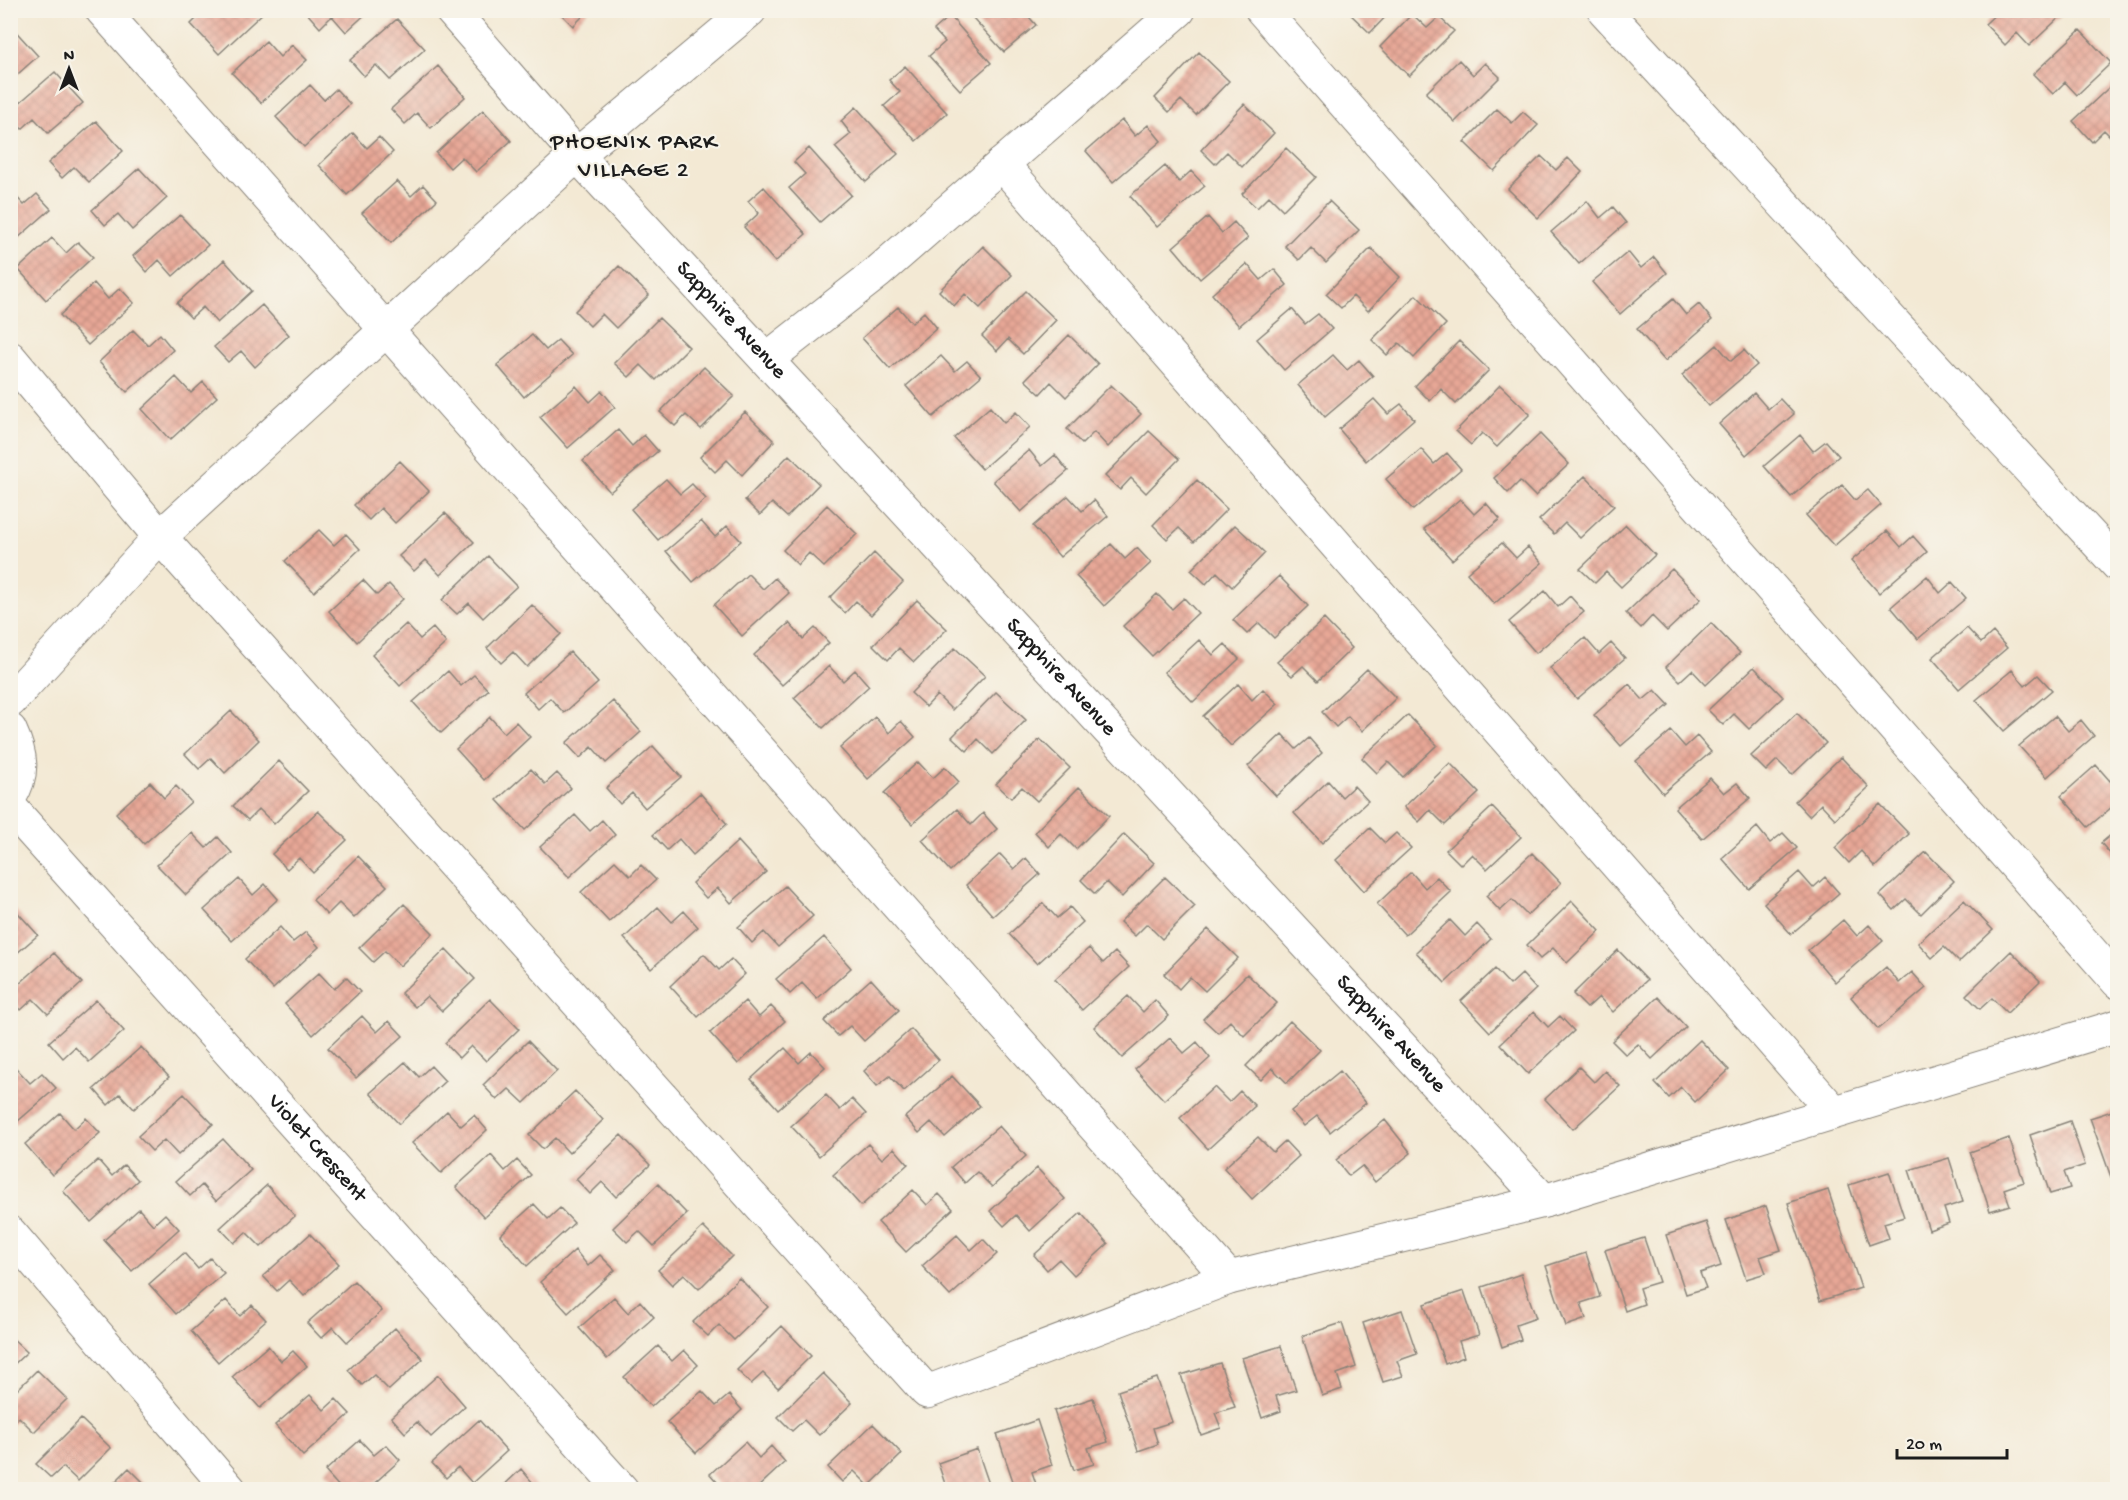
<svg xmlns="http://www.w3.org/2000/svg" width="2128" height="1500" viewBox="0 0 2128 1500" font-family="'Gochi Hand',sans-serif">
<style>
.building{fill:url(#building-cross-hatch)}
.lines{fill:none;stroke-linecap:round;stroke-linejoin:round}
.street-casing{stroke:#888278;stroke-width:35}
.street{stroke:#fff;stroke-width:33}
.labels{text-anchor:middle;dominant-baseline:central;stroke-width:4.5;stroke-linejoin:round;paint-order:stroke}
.street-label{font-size:22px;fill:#1c1c1c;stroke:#f7f3e8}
.neighbourhood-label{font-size:24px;letter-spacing:1.5px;fill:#1c1c1c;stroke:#f7f3e8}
</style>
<defs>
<pattern id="building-cross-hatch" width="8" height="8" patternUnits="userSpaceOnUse" patternTransform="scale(1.5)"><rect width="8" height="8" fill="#e7a796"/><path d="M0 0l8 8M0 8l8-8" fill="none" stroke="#c68f81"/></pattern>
</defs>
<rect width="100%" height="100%" fill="#f7f3e8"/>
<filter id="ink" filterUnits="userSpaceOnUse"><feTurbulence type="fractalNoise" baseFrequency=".0167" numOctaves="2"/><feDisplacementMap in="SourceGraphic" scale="12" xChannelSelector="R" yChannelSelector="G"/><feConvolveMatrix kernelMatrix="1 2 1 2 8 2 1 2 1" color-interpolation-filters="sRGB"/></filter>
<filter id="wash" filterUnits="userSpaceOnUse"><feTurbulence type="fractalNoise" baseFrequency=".008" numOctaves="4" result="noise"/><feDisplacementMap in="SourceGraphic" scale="24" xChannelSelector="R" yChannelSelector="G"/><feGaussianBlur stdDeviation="1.35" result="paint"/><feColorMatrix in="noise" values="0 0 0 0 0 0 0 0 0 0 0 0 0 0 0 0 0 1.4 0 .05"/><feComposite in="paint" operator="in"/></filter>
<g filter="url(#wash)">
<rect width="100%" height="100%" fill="#f3e9d4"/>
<g id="blocks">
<!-- building -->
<path class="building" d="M205,10H266L219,54L191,24Z
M308,10H370L346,32L332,16L320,28L306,12Z
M557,10H589L573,26Z
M981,10H1023L1036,25L1004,52L973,18Z
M1346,10H1392L1370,33Z
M2000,10H2060L2063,14L2029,46L2017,33L2005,45L1985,24Z
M1412,14L1427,28L1439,17L1454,31L1409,76L1380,47Z
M950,16L991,63L960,90L929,56L945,42L934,30Z
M397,19L425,49L390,80L376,65L364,76L350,60Z
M10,25L38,56L10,81Z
M2080,30L2111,63L2077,95L2065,82L2053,94L2033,74Z
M266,41L280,57L292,45L307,60L261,103L232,73Z
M1199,52L1229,81L1196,115L1181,100L1169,112L1155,98Z
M1459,60L1473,75L1485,63L1500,77L1455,122L1426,93Z
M438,66L465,97L431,128L417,113L405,124L391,109Z
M905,66L947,113L916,141L884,106L900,92L889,80Z
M55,72L83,103L48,133L34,118L22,129L10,117V111Z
M2118,79V141L2116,142L2104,130L2092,142L2073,121Z
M310,85L324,100L336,89L350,104L304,147L276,117Z
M1244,104L1274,133L1242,167L1227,152L1215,164L1201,150Z
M856,107L898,154L866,182L835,147L851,134L841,121Z
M1497,109L1512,123L1523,112L1538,125L1494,171L1464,142Z
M483,110L511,141L476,172L462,157L450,168L436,153Z
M1122,120L1135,136L1148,125L1161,141L1113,182L1086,151Z
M96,121L123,151L89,182L74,167L62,178L48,163Z
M353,133L367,148L379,137L393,152L347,195L319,165Z
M809,148L851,195L820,222L789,188L805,174L794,162Z
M1286,148L1316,177L1283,210L1269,196L1257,208L1242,194Z
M1541,156L1556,170L1568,158L1582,172L1538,218L1508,189Z
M1165,166L1179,182L1191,171L1205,186L1157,227L1130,196Z
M139,168L167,198L132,230L118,214L105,225L92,210Z
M397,181L411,196L423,185L437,200L391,243L362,213Z
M764,187L806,234L775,262L744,227L759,213L748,201Z
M10,190L24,205L37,194L51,209L10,245Z
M1329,201L1359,230L1326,263L1311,248L1299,260L1285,246Z
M1587,201L1600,218L1613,207L1626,223L1579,264L1551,232Z
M180,215L208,245L173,276L159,260L147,272L133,256Z
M1208,217L1222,233L1234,222L1248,238L1200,279L1173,247Z
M52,238L66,253L78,242L93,257L46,300L18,269Z
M983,246L1012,275L980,308L965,294L954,306L939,291Z
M1371,248L1400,277L1368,311L1353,296L1341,308L1326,294Z
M1628,252L1641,268L1654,257L1667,273L1620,314L1592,282Z
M224,260L252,291L217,323L203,307L191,318L177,303Z
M1247,264L1261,280L1274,269L1287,285L1239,326L1212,294Z
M619,266L649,295L616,328L602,314L590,326L575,311Z
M94,283L108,299L120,288L134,303L88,345L60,315Z
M1026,291L1056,320L1023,354L1008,339L997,351L982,336Z
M1416,295L1446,324L1414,358L1399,343L1387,355L1372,340Z
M1673,299L1686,315L1699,304L1712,320L1665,361L1637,329Z
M262,305L289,335L255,367L241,351L228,362L214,347Z
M898,307L912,323L924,312L937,328L890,369L862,338Z
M1292,309L1305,324L1318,314L1332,329L1284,370L1257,339Z
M659,318L689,347L656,380L641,365L629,377L614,363Z
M133,330L148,345L160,334L173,350L127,392L99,362Z
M532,335L546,350L558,340L572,355L524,397L497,365Z
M1069,335L1098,364L1066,397L1051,382L1040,394L1025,380Z
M1459,341L1489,370L1456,404L1441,389L1430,401L1415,386Z
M1717,345L1731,361L1744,350L1757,365L1709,406L1682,375Z
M1333,355L1347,370L1359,360L1373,376L1325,417L1298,385Z
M941,356L955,371L967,361L981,376L933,417L906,386Z
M704,367L734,396L701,429L686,415L675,426L660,412Z
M176,377L191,393L203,382L217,397L170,440L142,409Z
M1111,385L1141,414L1108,447L1094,432L1082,444L1067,429Z
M1500,385L1530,414L1497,447L1482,433L1471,445L1456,431Z
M576,386L590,402L602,391L615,407L568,448L540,417Z
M1754,393L1768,409L1780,399L1794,414L1746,455L1719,424Z
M1374,399L1388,414L1401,404L1414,419L1366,461L1339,429Z
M990,407L1004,423L1016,412L1030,427L982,469L954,438Z
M745,412L774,441L742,475L727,460L715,472L700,457Z
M618,430L632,446L644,435L658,451L610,492L583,461Z
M1149,431L1179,459L1146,493L1131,478L1120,490L1105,476Z
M1540,434L1569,464L1535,496L1520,481L1508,493L1494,478Z
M1800,435L1813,451L1826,441L1839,456L1791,497L1764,466Z
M1421,449L1434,464L1447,453L1461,469L1413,510L1386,479Z
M1029,450L1042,466L1055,455L1068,471L1021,512L993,481Z
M789,455L819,484L787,517L772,503L760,515L745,500Z
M400,461L429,491L395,523L381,508L369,520L354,505Z
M1585,476L1614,506L1580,538L1565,523L1554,534L1539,520Z
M666,479L680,494L692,484L706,499L658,540L631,509Z
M1197,480L1227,509L1194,542L1179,528L1167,539L1153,525Z
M1842,485L1855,500L1868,490L1881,505L1834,546L1806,515Z
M1068,496L1082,511L1094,500L1108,516L1060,557L1033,526Z
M1460,499L1474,514L1486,503L1500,519L1452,560L1424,529Z
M827,505L857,534L824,567L809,553L798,565L783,550Z
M445,513L474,542L440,575L426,560L414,571L399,556Z
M701,521L715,537L727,526L741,541L693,582L666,551Z
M1235,525L1265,553L1232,587L1217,572L1206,584L1191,570Z
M1626,525L1655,555L1621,587L1606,572L1595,583L1580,569Z
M319,530L334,545L346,534L360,549L314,592L285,561Z
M1887,531L1901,547L1913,536L1927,552L1879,593L1851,561Z
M1502,543L1516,558L1528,547L1542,563L1494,604L1467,573Z
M1111,544L1125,559L1137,548L1151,563L1104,606L1076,576Z
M874,553L903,582L871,615L856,601L845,613L830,598Z
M488,556L517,586L483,618L469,603L457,614L442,600Z
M1672,569L1701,599L1667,631L1652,616L1641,628L1626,613Z
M748,574L763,589L775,578L789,593L742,636L714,605Z
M1279,576L1308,606L1274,638L1259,623L1247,634L1233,620Z
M1927,576L1940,593L1952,582L1966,598L1918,639L1891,607Z
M363,580L377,595L389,584L403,599L357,642L329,611Z
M1545,591L1558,607L1570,596L1584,612L1536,653L1509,622Z
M1157,594L1172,609L1184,598L1198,613L1152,656L1123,626Z
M917,600L947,629L914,662L899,648L888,660L873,645Z
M532,605L561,634L527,667L513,652L501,663L487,648Z
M1324,619L1352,648L1318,681L1303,666L1292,676L1277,662Z
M789,623L803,639L815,628L829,643L782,685L754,655Z
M1711,623L1740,653L1706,685L1692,670L1680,681L1666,667Z
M406,624L420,639L433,628L446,643L400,686L372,655Z
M1967,628L1981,643L1993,632L2007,648L1959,689L1932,658Z
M1585,638L1599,654L1611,643L1625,658L1577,699L1550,668Z
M1199,640L1213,655L1225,644L1239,659L1193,702L1164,672Z
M955,648L985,676L952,710L937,695L926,707L911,693Z
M570,652L598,683L564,713L550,698L538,709L524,693Z
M829,666L843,681L855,670L869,686L823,728L794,698Z
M1754,667L1783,697L1749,729L1734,714L1723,725L1708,710Z
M1367,669L1396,698L1362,731L1348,716L1336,727L1322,712Z
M2012,670L2025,686L2038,675L2052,690L2004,731L1976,700Z
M448,671L461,686L474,675L488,690L441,733L413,702Z
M1238,684L1252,700L1263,689L1278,704L1231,746L1203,716Z
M1629,684L1643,700L1655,690L1669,705L1621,746L1594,715Z
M996,692L1026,720L993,754L978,739L967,751L952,737Z
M613,701L641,732L606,763L592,747L580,758L566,743Z
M231,711L259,740L225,773L211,758L199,769L185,754Z
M1797,713L1826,743L1792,775L1777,760L1766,771L1751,756Z
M1408,715L1437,745L1403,777L1388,762L1377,773L1362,758Z
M2055,716L2068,731L2081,720L2094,736L2047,777L2019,746Z
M490,717L504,733L516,722L530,737L484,780L456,749Z
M875,717L889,733L901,721L915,737L868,779L840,748Z
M1671,731L1685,747L1697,736L1711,752L1663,793L1636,761Z
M1282,734L1296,749L1309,738L1322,753L1276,796L1248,766Z
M1040,739L1070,768L1037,801L1022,787L1011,798L996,784Z
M653,746L681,777L645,808L632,793L620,804L606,788Z
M1841,757L1869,787L1835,819L1821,804L1809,816L1795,801Z
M279,761L308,791L274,824L259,809L248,820L233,806Z
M918,762L933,778L945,767L959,782L912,824L884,793Z
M1450,763L1479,793L1445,825L1430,810L1419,822L1404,807Z
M2096,765L2110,781L2118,774V802L2088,827L2061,796Z
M531,769L545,784L557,773L571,788L525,830L497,800Z
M1710,778L1724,793L1737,783L1750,798L1702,839L1675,808Z
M1328,781L1342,797L1354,786L1368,801L1322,843L1294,813Z
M150,782L164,798L176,786L191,802L144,844L116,813Z
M1079,787L1109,816L1076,849L1061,834L1049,847L1035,832Z
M700,793L727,824L693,855L679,839L667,850L653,835Z
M1880,804L1909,834L1875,867L1861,851L1849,863L1835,848Z
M1492,807L1521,837L1487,869L1472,854L1461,865L1446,850Z
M957,809L971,825L983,813L997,829L950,871L922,840Z
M318,811L347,840L313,873L299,858L287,869L272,854Z
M575,815L590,831L602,820L615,835L569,877L540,847Z
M1757,827L1770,843L1783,833L1797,848L1749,889L1722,858Z
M1370,828L1385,843L1396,833L1411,848L1364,891L1336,860Z
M2118,829V863L2101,843Z
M192,833L206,848L218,837L232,853L186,895L157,865Z
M1124,834L1154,863L1122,897L1107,882L1095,894L1081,880Z
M738,841L766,872L731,903L718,888L706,898L692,883Z
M1926,852L1954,881L1921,914L1906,899L1894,910L1880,895Z
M1532,853L1561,883L1527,915L1512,900L1500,911L1486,896Z
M1000,854L1014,869L1026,858L1040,874L993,916L966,885Z
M358,856L387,886L354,918L339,903L327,915L313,900Z
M615,861L630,876L641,865L656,880L609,922L581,892Z
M1411,872L1425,888L1437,877L1451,892L1405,935L1377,904Z
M1799,872L1813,888L1825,877L1839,893L1791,934L1764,903Z
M1165,877L1195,906L1162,939L1147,924L1135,936L1120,922Z
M239,879L253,895L265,884L278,899L232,941L204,910Z
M785,886L813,916L778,947L764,932L752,943L738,927Z
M1964,900L1993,930L1959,962L1944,947L1932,958L1918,943Z
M1572,901L1600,931L1567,963L1553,948L1540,959L1527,945Z
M1043,903L1057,918L1070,907L1083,922L1037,964L1009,934Z
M10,904L38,935L10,959Z
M404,904L433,933L400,966L385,951L373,962L359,948Z
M658,907L672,922L684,911L698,927L651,969L624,938Z
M1450,920L1465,936L1477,924L1491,939L1445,983L1416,952Z
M1843,920L1857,936L1869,925L1883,941L1835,982L1808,950Z
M280,927L293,942L306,932L319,947L273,989L245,959Z
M1208,929L1238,958L1205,991L1190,977L1179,989L1164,974Z
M824,937L851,968L817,999L802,983L790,994L776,979Z
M1089,948L1103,963L1115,952L1129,967L1082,1010L1055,979Z
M446,949L475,979L442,1011L427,996L415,1007L401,993Z
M1618,950L1647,980L1613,1012L1599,997L1587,1008L1573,994Z
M2011,951L2040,981L2007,1013L1992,998L1980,1009L1966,995Z
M54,953L82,983L48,1014L33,999L21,1010L10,998V992Z
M704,954L719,970L731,959L745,974L698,1017L670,986Z
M1886,967L1899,983L1912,972L1926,988L1878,1029L1851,997Z
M1495,969L1510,985L1522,974L1536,989L1490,1032L1461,1001Z
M319,973L334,989L346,977L360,992L313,1035L285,1004Z
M1247,974L1277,1003L1244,1036L1230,1021L1218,1033L1203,1019Z
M871,979L899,1010L864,1041L850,1026L838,1036L824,1021Z
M1128,996L1143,1012L1155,1000L1169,1016L1122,1058L1094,1027Z
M1658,997L1686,1027L1652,1059L1638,1044L1626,1055L1612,1041Z
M490,999L519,1029L486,1061L471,1046L459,1058L445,1043Z
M96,1000L124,1031L89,1062L75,1047L63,1058L49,1042Z
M745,1001L759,1017L771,1006L785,1021L738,1064L710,1033Z
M1534,1012L1548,1027L1560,1016L1574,1031L1528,1074L1500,1044Z
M362,1016L377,1032L389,1021L403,1036L356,1078L328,1048Z
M1290,1021L1320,1050L1287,1083L1272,1068L1261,1080L1246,1066Z
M911,1029L939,1060L904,1091L890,1076L877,1086L864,1071Z
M1170,1038L1184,1053L1197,1042L1210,1058L1164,1100L1135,1069Z
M1700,1040L1729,1070L1695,1102L1681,1087L1669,1098L1655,1083Z
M528,1041L557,1071L524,1103L509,1089L497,1100L483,1085Z
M141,1047L169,1077L134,1109L120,1094L108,1105L94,1089Z
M785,1048L799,1063L811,1052L825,1067L778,1109L751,1079Z
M405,1062L419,1077L431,1066L445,1081L399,1124L370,1093Z
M1579,1067L1594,1082L1605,1071L1620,1086L1573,1129L1545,1099Z
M16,1068L30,1083L42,1073L56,1088L10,1128V1073Z
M1340,1071L1366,1103L1330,1132L1317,1116L1304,1126L1291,1111Z
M952,1076L980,1106L945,1137L931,1122L919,1133L905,1117Z
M1214,1087L1229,1102L1240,1091L1255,1106L1208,1149L1180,1118Z
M575,1091L603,1120L569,1153L555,1138L543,1149L529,1135Z
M184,1094L213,1124L178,1155L164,1140L152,1151L138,1136Z
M826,1095L840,1110L852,1099L866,1114L819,1156L791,1126Z
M2118,1109V1175L2111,1177L2090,1118Z
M447,1111L461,1126L474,1115L487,1130L441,1173L412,1143Z
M60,1113L74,1129L86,1118L100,1133L52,1175L25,1144Z
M1385,1120L1411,1153L1375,1182L1362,1166L1349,1176L1336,1160Z
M2070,1121L2085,1165L2064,1172L2070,1188L2050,1194L2030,1135Z
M999,1126L1026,1156L992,1187L977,1172L965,1183L951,1167Z
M621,1135L650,1165L616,1197L602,1182L590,1194L576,1179Z
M1258,1137L1273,1152L1285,1141L1299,1156L1252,1199L1224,1168Z
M2009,1138L2024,1182L2004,1189L2010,1205L1990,1211L1970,1152Z
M223,1139L251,1170L216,1201L202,1185L190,1196L176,1181Z
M868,1144L882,1159L894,1148L908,1164L861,1206L833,1175Z
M491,1155L505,1171L517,1160L531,1175L484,1217L456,1187Z
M1949,1158L1963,1202L1944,1208L1949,1223L1929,1230L1909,1170Z
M98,1160L112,1176L124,1165L138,1180L91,1222L63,1191Z
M1037,1168L1065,1199L1030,1231L1016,1215L1004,1226L990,1211Z
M1889,1172L1904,1217L1884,1223L1889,1238L1869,1245L1849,1185Z
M658,1184L687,1214L654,1246L639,1231L627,1242L613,1228Z
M267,1185L295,1216L261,1247L246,1232L234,1243L220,1228Z
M913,1190L927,1205L939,1194L953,1209L906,1252L878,1222Z
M1828,1190L1861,1288L1820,1301L1788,1203Z
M534,1204L548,1219L560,1208L574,1223L527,1266L500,1235Z
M1766,1206L1781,1250L1760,1257L1766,1273L1746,1279L1726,1220Z
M139,1209L153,1225L165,1214L179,1229L132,1271L104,1240Z
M1081,1213L1108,1244L1074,1275L1059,1259L1047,1270L1034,1255Z
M1706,1222L1721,1266L1700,1273L1706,1288L1686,1294L1666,1235Z
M703,1227L732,1256L699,1289L684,1274L672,1285L658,1270Z
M310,1234L339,1264L304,1296L289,1280L277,1291L263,1276Z
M957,1235L971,1250L983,1239L997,1254L950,1296L922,1266Z
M1644,1238L1659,1282L1639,1288L1644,1304L1625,1311L1605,1250Z
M575,1250L588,1266L600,1255L615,1270L568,1313L540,1282Z
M184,1253L198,1269L210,1258L224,1273L176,1314L149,1284Z
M1586,1253L1600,1297L1581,1303L1586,1319L1566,1326L1546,1266Z
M1521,1274L1536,1318L1516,1325L1521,1340L1502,1347L1482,1287Z
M739,1278L768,1307L734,1340L719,1325L708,1336L693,1322Z
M354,1281L382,1311L347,1342L333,1327L321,1338L307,1323Z
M1464,1291L1479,1335L1459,1341L1464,1357L1445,1364L1424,1304Z
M614,1297L628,1313L640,1301L654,1317L607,1359L579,1328Z
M226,1300L240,1316L252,1305L266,1320L218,1362L191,1331Z
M1402,1310L1417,1354L1397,1361L1403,1376L1383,1382L1363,1323Z
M1342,1323L1356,1367L1337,1374L1342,1389L1322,1396L1302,1336Z
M782,1326L811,1356L778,1388L763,1373L751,1384L737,1370Z
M395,1328L423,1359L389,1390L374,1375L362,1385L348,1370Z
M10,1336L27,1352L10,1368Z
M268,1346L281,1361L293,1351L307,1366L260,1408L232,1377Z
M658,1346L672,1361L684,1350L698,1365L651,1407L624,1377Z
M1281,1346L1296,1390L1276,1396L1281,1411L1262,1418L1242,1358Z
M1220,1363L1235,1407L1215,1413L1221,1428L1201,1435L1181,1375Z
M37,1370L67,1399L34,1432L19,1417L10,1426V1397Z
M823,1373L852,1403L819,1435L804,1420L792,1431L778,1417Z
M438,1375L465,1406L431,1437L417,1422L405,1433L391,1417Z
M1157,1378L1172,1422L1153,1428L1158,1444L1138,1451L1118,1391Z
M702,1391L716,1406L729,1395L742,1410L696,1453L667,1422Z
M310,1395L324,1410L336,1399L350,1414L303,1456L275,1425Z
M1093,1398L1108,1442L1088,1448L1094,1464L1074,1470L1054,1411Z
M81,1419L111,1448L78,1481L63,1467L51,1478L36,1464Z
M479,1420L507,1451L472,1483L458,1467L446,1478L432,1463Z
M1037,1420L1052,1465L1032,1472L1037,1487L1029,1490H1016L997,1434Z
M873,1424L902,1454L869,1486L854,1471L842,1482L828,1467Z
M360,1440L374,1455L386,1445L400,1460L367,1490H342L325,1471Z
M745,1442L759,1458L771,1446L785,1462L755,1490H724L710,1474Z
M977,1449L991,1490H947L938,1463Z
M129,1468L151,1490H107Z
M521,1469L539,1490H499Z"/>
</g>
</g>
<g filter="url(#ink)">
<use href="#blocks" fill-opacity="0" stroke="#888278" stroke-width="1.5"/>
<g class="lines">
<defs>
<g id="street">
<path d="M102,10L1229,1278"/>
<path id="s1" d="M451,10L577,155L1544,1201"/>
<path d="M1262,10L2118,982"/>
<path d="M1604,10L2118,565"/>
<path d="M1002,164L1834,1112"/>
<path d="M10,358L160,537L927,1392L1229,1278L1544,1201L2118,1026"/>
<path d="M767,359L877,273L1179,10"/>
<path d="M10,701L160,537L577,155L750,10"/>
<path d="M10,730C21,754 25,773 10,797"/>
<path id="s2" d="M10,807L622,1490"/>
<path d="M10,1233L230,1490"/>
</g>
</defs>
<!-- street casing -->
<use href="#street" class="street-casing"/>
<!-- street -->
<use href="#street" class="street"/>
</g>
</g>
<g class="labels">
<!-- street labels -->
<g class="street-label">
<text stroke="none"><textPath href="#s1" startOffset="418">Sapphire Avenue</textPath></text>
<text stroke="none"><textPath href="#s1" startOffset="904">Sapphire Avenue</textPath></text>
<text stroke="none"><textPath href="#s1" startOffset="1390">Sapphire Avenue</textPath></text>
<text stroke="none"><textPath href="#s2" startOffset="459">Violet Crescent</textPath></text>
</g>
<!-- neighbourhood labels -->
<g class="neighbourhood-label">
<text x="634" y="143">PHOENIX PARK<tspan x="634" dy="28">VILLAGE 2</tspan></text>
</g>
</g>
<!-- margin -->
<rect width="2128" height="1500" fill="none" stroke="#f7f3e8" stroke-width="36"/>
<!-- north arrow -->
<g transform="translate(69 69)" stroke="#f7f3e8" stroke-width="4.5" paint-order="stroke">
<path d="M0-4.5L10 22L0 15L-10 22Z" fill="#1c1c1c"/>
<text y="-9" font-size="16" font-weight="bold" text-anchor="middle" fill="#1c1c1c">N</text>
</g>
<!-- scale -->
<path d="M1897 1449v9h110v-9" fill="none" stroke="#1c1c1c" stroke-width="3"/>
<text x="1906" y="1449" font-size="18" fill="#1c1c1c" stroke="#f7f3e8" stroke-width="4.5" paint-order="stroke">20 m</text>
</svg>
